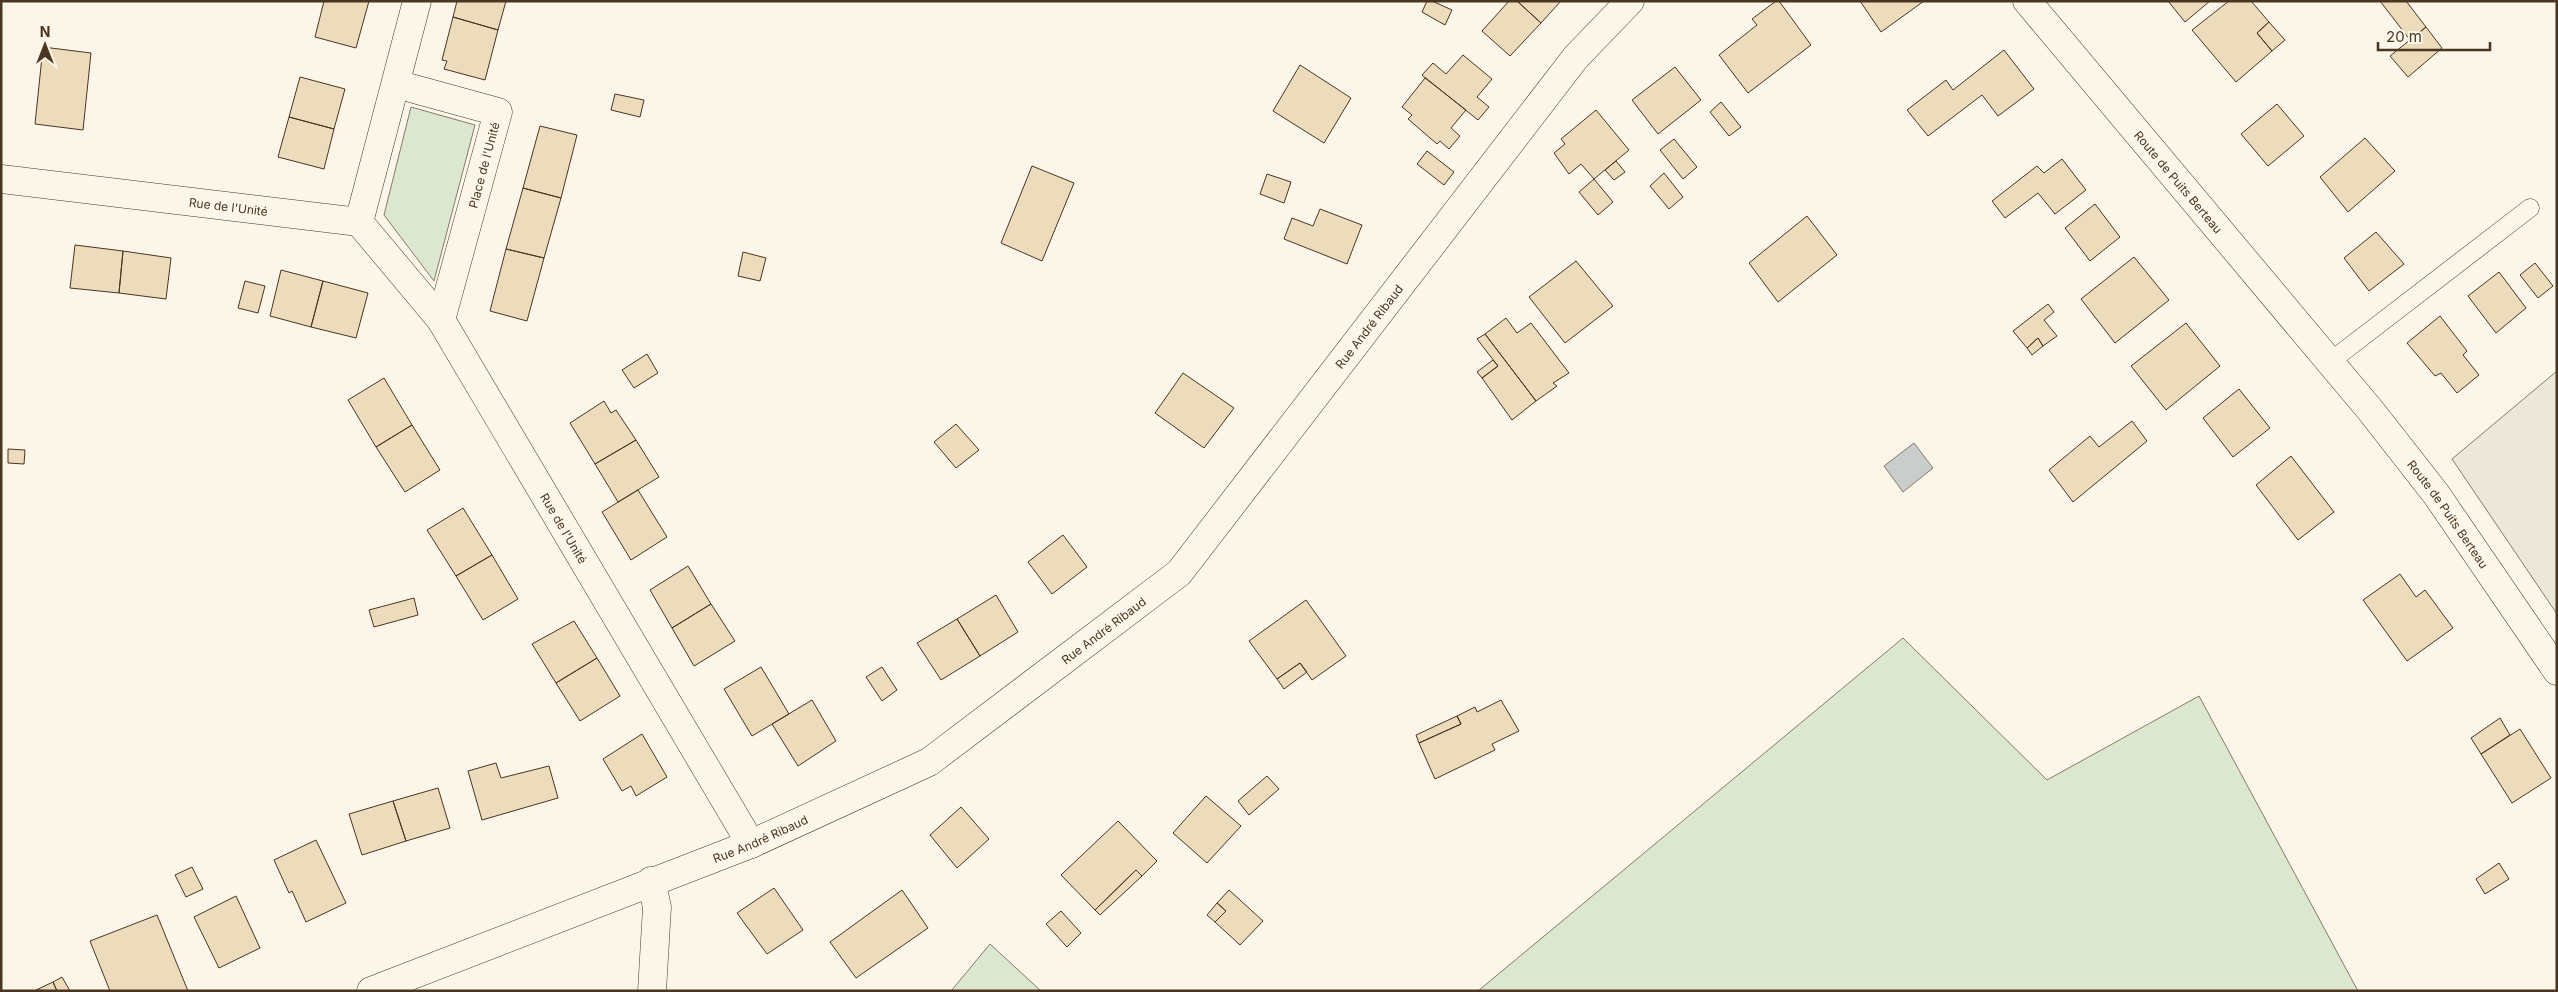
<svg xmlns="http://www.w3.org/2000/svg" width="2558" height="992" viewBox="0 0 2558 992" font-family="Inter,sans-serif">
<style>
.green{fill:#dce7d0;stroke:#887966}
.parking{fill:#ede7d9;stroke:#887966}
.water{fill:#c9cecd;stroke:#887966}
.building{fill:#ecdcbc;stroke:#4a3520}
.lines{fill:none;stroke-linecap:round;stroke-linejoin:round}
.service-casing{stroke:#4a3520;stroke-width:19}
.minor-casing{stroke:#4a3520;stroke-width:29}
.tertiary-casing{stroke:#4a3520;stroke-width:29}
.service{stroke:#fbf6e9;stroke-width:18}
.minor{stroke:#fbf6e9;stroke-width:28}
.tertiary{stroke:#fbf6e9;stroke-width:28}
.labels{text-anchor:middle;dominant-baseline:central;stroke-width:4;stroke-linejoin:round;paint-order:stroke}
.street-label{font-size:12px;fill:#4a3520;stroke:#fbf6e9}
</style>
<rect width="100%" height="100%" fill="#fbf6e9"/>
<!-- green -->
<path class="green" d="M411,107L475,125L434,281L384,215Z
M1903,638L2047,780L2199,696L2358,991H1478Z
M990,944L1041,991H951Z"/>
<!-- parking -->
<path class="parking" d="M2557,371V614L2452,459Z"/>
<!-- water -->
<path class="water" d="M1914,443L1933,468L1903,492L1884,466Z"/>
<!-- building -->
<path class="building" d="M324,1H369L356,48L315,37Z
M457,1H506L498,30L453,17Z
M1427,1H1432L1452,10L1445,25L1422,12Z
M1509,1H1517L1541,23L1510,56L1482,31Z
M1517,1H1561L1541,23Z
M1776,1H1779L1811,45L1748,93L1719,55L1757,25L1752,19Z
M1860,1H1924L1881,32Z
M2168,1H2210L2185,22Z
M2229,1H2251L2269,22L2257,33L2272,51L2236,82L2192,30Z
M2380,1H2406L2426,27L2410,40Z
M453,17L498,30L485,80L444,69L447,61L442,60Z
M2269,22L2285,40L2272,51L2257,33Z
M2426,27L2442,48L2408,77L2390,56Z
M43,47L91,53L83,130L35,124Z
M2004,50L2034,89L1998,116L1982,95L1928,136L1907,110L1946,80L1953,90Z
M1463,55L1492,79L1477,97L1489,107L1478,120L1422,75L1433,63L1446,74Z
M1300,65L1351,98L1324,143L1273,111Z
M1675,67L1701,100L1658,134L1632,100Z
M300,77L345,89L334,129L289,117Z
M1425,78L1466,110L1451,128L1460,136L1449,149L1440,141L1437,144L1408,119L1412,115L1402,107Z
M615,94L644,100L640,117L611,110Z
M1721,102L1741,127L1729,136L1710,112Z
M2277,104L2304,136L2268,166L2241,134Z
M1596,110L1629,150L1594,179L1581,164L1569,174L1554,153L1565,144L1561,139Z
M289,117L334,129L324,169L278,157Z
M540,126L577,135L561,198L523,188Z
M2365,138L2395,171L2348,212L2320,177Z
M1674,139L1697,167L1683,179L1660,150Z
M1427,151L1454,172L1444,185L1417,164Z
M2062,159L2086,190L2055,214L2038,193L2005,218L1992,201L2037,166L2044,173Z
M1616,161L1625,172L1614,180L1605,170Z
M1032,166L1074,183L1042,261L1001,243Z
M1664,173L1683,197L1669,209L1650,186Z
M1267,174L1291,182L1284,203L1260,194Z
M1594,179L1613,202L1598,215L1579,192Z
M523,188L561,198L544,258L506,249Z
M2095,204L2120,237L2090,261L2065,228Z
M1320,209L1362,225L1347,264L1284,239L1292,218L1313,226Z
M1807,216L1837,255L1778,302L1749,263Z
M2376,232L2404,264L2369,291L2344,258Z
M75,245L123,251L119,293L70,288Z
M506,249L544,258L527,321L490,311Z
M123,251L171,258L166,299L119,293Z
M743,252L766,258L760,281L738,276Z
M2134,257L2169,300L2115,343L2081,299Z
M1576,261L1613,306L1565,343L1529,297Z
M2535,263L2553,286L2538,298L2520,275Z
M281,270L323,281L311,327L270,316Z
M2499,272L2526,308L2496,333L2468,296Z
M245,281L265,286L258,313L238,308Z
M323,281L368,293L356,338L311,327Z
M2048,304L2054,312L2044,320L2057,336L2043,346L2038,338L2027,348L2013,331Z
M2440,316L2467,351L2463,355L2479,375L2457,393L2441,373L2435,376L2407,343Z
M1506,318L1517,333L1531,323L1569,373L1553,383L1557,386L1536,401L1485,334Z
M2186,323L2220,366L2166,410L2131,366Z
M1485,334L1536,401L1512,420L1482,378L1498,366L1477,339Z
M2038,338L2043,346L2032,355L2027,348Z
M647,354L658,373L634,388L622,370Z
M1493,360L1498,366L1482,378L1477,372Z
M1183,373L1234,408L1204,448L1155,413Z
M384,378L412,425L376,447L348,400Z
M2239,389L2270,428L2233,457L2203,418Z
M604,401L611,413L616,410L636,440L595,464L570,423Z
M2132,421L2147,441L2073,502L2049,470L2090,436L2099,447Z
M956,424L979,450L956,468L934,442Z
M412,425L440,470L405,492L376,447Z
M636,440L659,477L618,502L595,464Z
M8,449L25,450L24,464L8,463Z
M2291,456L2334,512L2298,540L2256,485Z
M638,490L667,537L631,560L602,512Z
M463,508L492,555L456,576L427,530Z
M1063,535L1087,567L1052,594L1028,562Z
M492,555L518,599L483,620L456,576Z
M688,566L711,604L672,628L650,590Z
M2400,574L2416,597L2425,590L2453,628L2407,661L2363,600Z
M996,595L1018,632L980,656L957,619Z
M414,598L418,615L374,627L369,610Z
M1306,600L1346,656L1312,680L1300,663L1277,679L1249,641Z
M711,604L735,641L694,666L672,628Z
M957,619L980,656L941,680L917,643Z
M574,621L597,658L556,683L532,644Z
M597,658L620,696L580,721L556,683Z
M1300,663L1307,672L1284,689L1277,679Z
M761,667L789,714L752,736L724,689Z
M882,667L897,690L882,701L866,677Z
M812,700L836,741L798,766L772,724Z
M1501,700L1519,731L1492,744L1495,750L1435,779L1419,743L1461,724L1457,716L1475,707L1477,712Z
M1457,716L1461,724L1419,743L1416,735Z
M2500,718L2510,735L2481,754L2471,738Z
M2520,729L2551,778L2512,803L2481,754Z
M642,734L667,777L636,796L631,786L622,791L603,759Z
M496,763L501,778L549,766L558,798L482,820L468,771Z
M1267,776L1279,789L1249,815L1238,801Z
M438,788L450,828L406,841L393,801Z
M1206,796L1241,826L1207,863L1173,833Z
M393,801L406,841L362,855L349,814Z
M961,807L989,839L957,868L930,835Z
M1118,821L1157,861L1142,876L1136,870L1095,910L1061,875Z
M316,840L346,903L306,922L292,891L289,893L274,860Z
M2499,863L2509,879L2485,894L2476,879Z
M192,867L203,889L186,897L175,875Z
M1136,870L1142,876L1100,915L1095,910Z
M774,888L803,930L767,954L737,913Z
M902,890L928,928L856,978L830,942Z
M1229,890L1263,921L1240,945L1215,922L1226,911L1217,903Z
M236,896L260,948L219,968L194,917Z
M1217,903L1226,911L1215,922L1207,915Z
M1061,911L1081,933L1067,947L1046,924Z
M157,915L188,991H110L90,941Z
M62,977L70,991H57L53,982Z
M53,982L57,991L36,990Z"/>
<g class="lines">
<defs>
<path id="service" d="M2331,361L2530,208"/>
<g id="minor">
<path id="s1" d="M417,1L359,222L441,320L751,844"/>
<path d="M396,84L498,112L441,320"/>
<path id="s2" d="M1,179L359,222"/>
<path d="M651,881L657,907L652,991"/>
<path id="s3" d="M371,991L751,844L929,762L1179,573L1576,57L1630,1"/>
</g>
<g id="tertiary">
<path id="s4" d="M2027,1L2371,411L2436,494L2557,671"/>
</g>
</defs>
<!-- service casing -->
<use href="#service" class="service-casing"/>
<!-- minor casing -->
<use href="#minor" class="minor-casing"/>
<!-- tertiary casing -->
<use href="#tertiary" class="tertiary-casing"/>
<!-- service -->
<use href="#service" class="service"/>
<!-- minor -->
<use href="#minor" class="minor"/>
<!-- tertiary -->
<use href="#tertiary" class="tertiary"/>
</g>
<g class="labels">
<!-- street labels -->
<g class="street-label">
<text transform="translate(484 165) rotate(-75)">Place de l'Unité</text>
<text stroke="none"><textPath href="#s4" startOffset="236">Route de Puits Berteau</textPath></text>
<text stroke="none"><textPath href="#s2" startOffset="229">Rue de l'Unité</textPath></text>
<text stroke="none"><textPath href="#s3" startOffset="1228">Rue André Ribaud</textPath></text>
<text stroke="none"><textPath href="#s4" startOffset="664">Route de Puits Berteau</textPath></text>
<text stroke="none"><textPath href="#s1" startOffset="598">Rue de l'Unité</textPath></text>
<text stroke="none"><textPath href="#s3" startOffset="822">Rue André Ribaud</textPath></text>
<text stroke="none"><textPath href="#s3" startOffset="418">Rue André Ribaud</textPath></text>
</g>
</g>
<!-- border -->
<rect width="2558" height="992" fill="none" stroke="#4a3520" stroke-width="5"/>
<!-- north arrow -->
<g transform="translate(45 45)" stroke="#fbf6e9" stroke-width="4" paint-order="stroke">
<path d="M0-4L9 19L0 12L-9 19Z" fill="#4a3520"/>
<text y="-8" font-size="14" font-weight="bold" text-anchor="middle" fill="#4a3520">N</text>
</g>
<!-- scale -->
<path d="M2378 42v8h112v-8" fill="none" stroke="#4a3520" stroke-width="2.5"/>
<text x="2386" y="42" font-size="15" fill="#4a3520" stroke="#fbf6e9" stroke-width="4" paint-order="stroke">20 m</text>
</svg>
